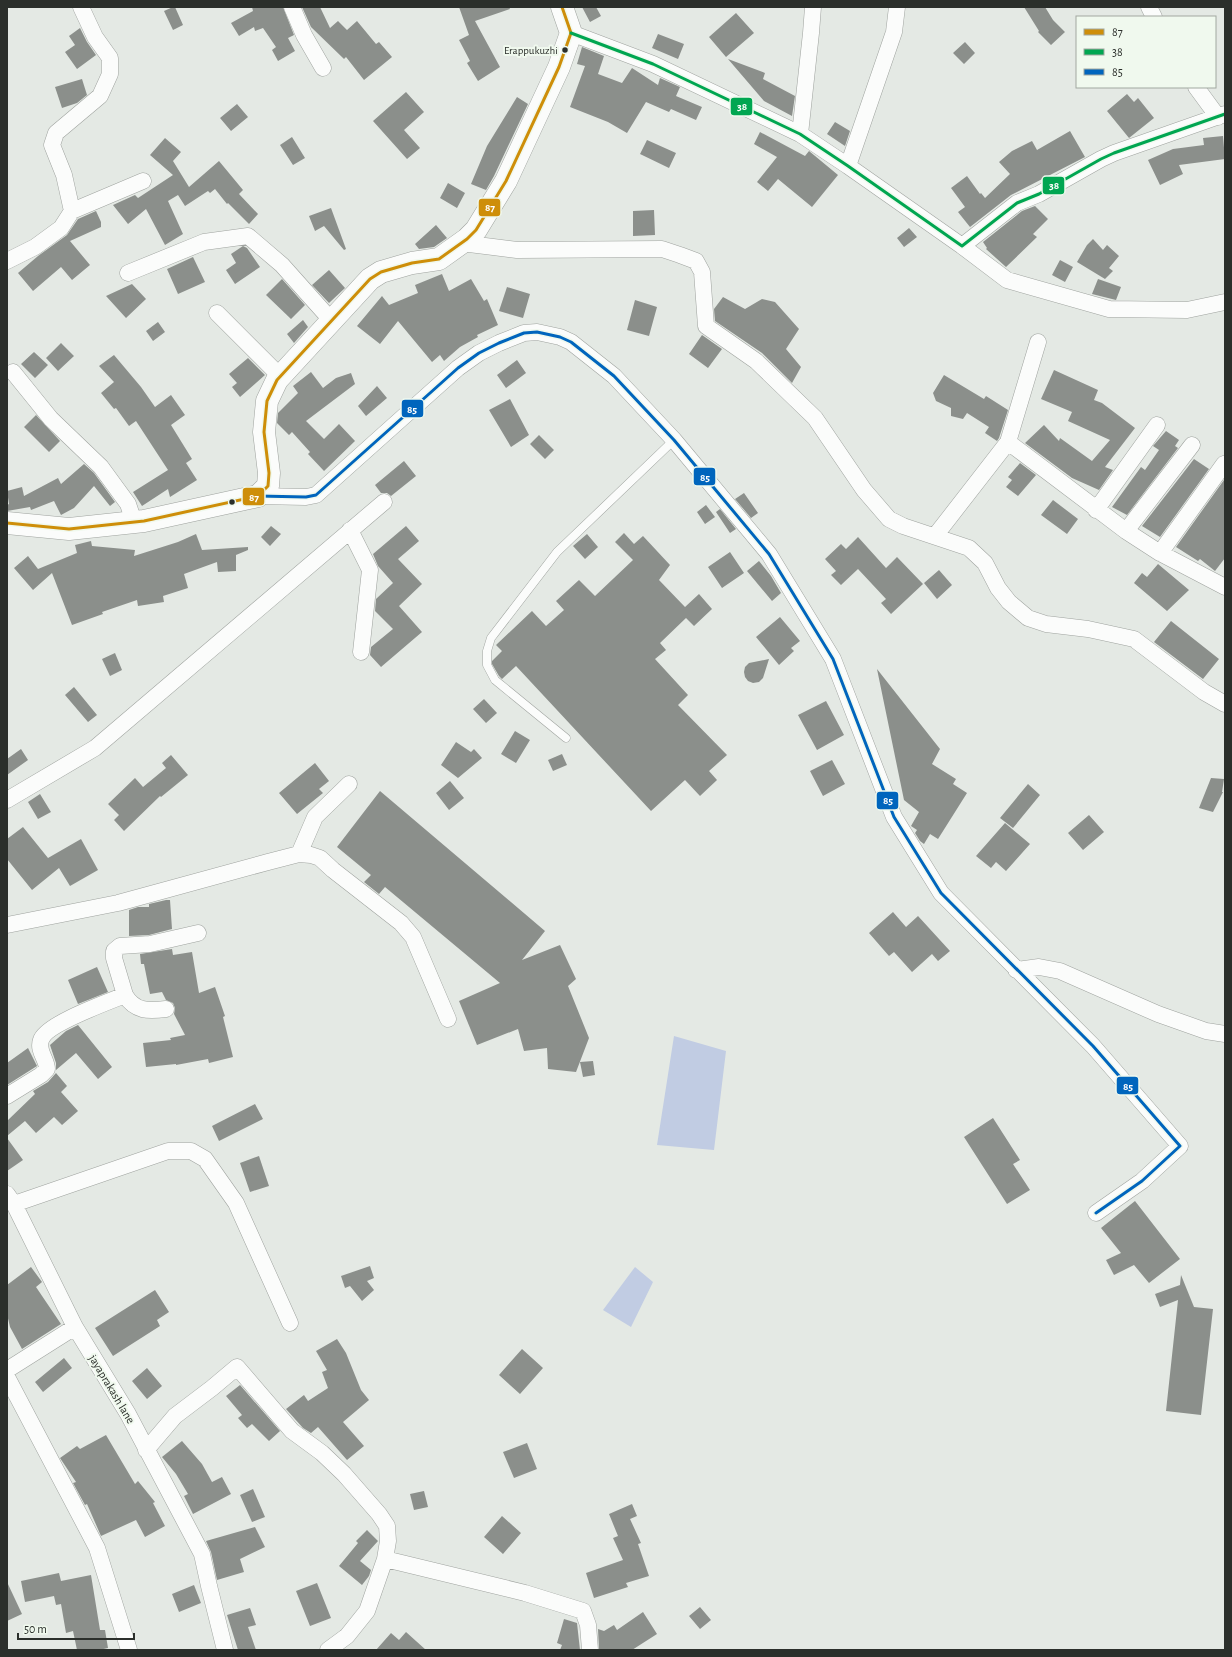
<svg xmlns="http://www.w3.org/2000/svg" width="1232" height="1657" viewBox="0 0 1232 1657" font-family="'Alegreya Sans',sans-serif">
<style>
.water{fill:#c1cce3}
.building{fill:#8b8f8b}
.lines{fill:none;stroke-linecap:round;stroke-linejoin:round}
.service-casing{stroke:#9fa39f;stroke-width:9}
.minor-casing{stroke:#9fa39f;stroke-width:17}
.secondary-casing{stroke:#9fa39f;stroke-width:23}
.service{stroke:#fbfcfb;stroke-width:8}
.minor{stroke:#fbfcfb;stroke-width:16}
.secondary{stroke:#fbfcfb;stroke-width:22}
.bus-1-casing{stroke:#f0f9ee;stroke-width:6}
.bus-2-casing{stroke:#f0f9ee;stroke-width:6}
.bus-3-casing{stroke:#f0f9ee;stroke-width:6}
.bus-1{stroke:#ce8e09;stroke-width:3}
.bus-2{stroke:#00a651;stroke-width:3}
.bus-3{stroke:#0065bd;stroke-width:3}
.bus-dot{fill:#2b2f2b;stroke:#f0f9ee;stroke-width:1.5}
.labels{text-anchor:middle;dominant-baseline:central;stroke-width:4;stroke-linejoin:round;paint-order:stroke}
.bus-label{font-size:11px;fill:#2b2f2b;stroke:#f0f9ee;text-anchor:end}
.street-label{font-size:12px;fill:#2b2f2b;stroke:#f0f9ee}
.line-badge{stroke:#f0f9ee;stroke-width:1.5}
.badge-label{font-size:11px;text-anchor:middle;font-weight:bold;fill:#fff}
</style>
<rect width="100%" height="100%" fill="#e4e9e4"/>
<!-- water -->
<path class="water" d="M674,1036L726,1051L714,1150L657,1145Z
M635,1267L653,1282L631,1327L603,1310Z"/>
<!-- building -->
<path class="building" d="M173,7H175L183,25L173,30L164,11Z
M252,7H283L294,35L288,38L295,51L278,61L272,50L276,47L263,28L255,31L254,27L239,36L231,23L253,11Z
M302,7H320L330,28L338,21L347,30L357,21L376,44L379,42L392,57L364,80L346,57L344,59L311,27Z
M459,7H509L510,9L475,21L500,67L478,81L467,63L470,61L459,40L469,35Z
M582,7H596L601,16L590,22Z
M1024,7H1045L1053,20L1065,32L1051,45L1038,32L1039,31Z
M736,13L754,33L726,57L709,37Z
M80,28L87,42L96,55L77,69L65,52L75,45L69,36Z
M658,34L684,44L678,59L652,48Z
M965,42L975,53L964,64L953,53Z
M582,47L604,56L598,74L622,83L632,68L658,85L660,78L680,87L676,96L702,107L696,120L671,109L669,112L646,102L627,133L608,122L570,107L585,66L577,64Z
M728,59L765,73L763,79L795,96L792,116L764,101Z
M82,79L87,95L77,103L62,108L55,87Z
M406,92L424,112L404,130L420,148L407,159L373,121Z
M1127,94L1134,102L1138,98L1154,118L1129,138L1107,111Z
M517,97L528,104L494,176L486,190L471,184L487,146Z
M237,104L248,117L231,131L220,118Z
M835,122L850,131L845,146L827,134Z
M1070,131L1085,157L1011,195L970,227L958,212L965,207L951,188L967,176L980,194L981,193L985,198L1010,174L999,162L1012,151L1032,141L1037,150Z
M760,132L805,156L809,151L838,175L812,207L778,179L768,191L757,182L777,157L754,144Z
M1223,136L1225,159L1179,165L1183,174L1160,185L1148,160L1173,149L1204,145L1203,138Z
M292,137L305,158L293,165L280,145Z
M165,138L181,152L173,161L189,187L219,161L243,190L239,194L258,214L249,224L228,203L227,204L215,189L210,193L208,191L185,206L178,195L168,201L183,234L165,245L146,209L128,224L113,205L135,195L138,198L173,175L150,155Z
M647,140L676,153L669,168L640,154Z
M448,183L465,193L457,208L440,198Z
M1035,206L1048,219L1033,234L1037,237L1006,267L986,249L987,248L983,242L1022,211Z
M331,208L346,249L344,250L324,226L315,231L309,216Z
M654,210L655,235L633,236V211Z
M96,211L101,222V227L70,241L90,265L72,280L61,267L33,291L18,273L38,256L67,235L78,219Z
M436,225L447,238L434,247L419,249L415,244Z
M909,228L917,237L904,247L897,238Z
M1093,239L1103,250L1107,245L1119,256L1109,268L1113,271L1105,279L1077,262L1087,245Z
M243,246L247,248L260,267L235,284L226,270L236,263L231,254Z
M193,257L205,282L178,294L167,269Z
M1060,260L1073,267L1065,282L1052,275Z
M329,270L345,288L329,303L312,285Z
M442,274L449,291L471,279L484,301L487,299L498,325L477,335L478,337L460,347L444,361L440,355L432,362L398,321L380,344L357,326L382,296L389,305L418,293L415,285Z
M282,279L305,305L291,319L266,295Z
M1098,279L1121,287L1116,300L1092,294Z
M132,284L146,299L126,318L106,296Z
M507,287L530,294L523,318L499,311Z
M723,297L745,309L762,299L775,302L799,329L786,349L801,367L792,383L762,353L715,321L714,309Z
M635,300L657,307L649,336L627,330Z
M303,320L308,327L294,343L287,334Z
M158,322L165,332L153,341L146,331Z
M702,335L722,349L708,368L689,354Z
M61,343L74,356L58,371L46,358Z
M34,352L48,365L35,378L21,364Z
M114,355L141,387L155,407L171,395L185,415L171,425L192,459L186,463L197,480L170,497L168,489L142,506L133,492L168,470L136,421L129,426L116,408L114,409L101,393L114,382L99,366Z
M248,358L265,375L240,397L232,387L237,383L229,374Z
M517,360L526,373L506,388L497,375Z
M1054,370L1098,390L1094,400L1102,403L1135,428L1105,467L1113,470L1099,490L1072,478L1025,443L1044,425L1059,441L1060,438L1092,461L1110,440L1068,421L1072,412L1041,399Z
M311,372L323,388L336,378L351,373L355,384L306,421L324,439L339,424L355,441L324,471L308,454L310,452L292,432L289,435L277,423L278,413L298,393L293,386Z
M944,375L984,399L986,396L1008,410L999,438L997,441L985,433L989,427L967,413L963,419L951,416V408L936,401L933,393Z
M377,386L387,398L366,416L358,406Z
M510,399L529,435L511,447L489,410Z
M36,415L60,441L49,452L24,427Z
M1166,431L1179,440L1175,446L1178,448L1127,515L1112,507L1141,467L1145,470L1159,450L1153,446Z
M539,435L554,450L545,459L530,444Z
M1194,459L1209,469L1160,537L1142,526Z
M404,461L416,476L391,496L387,493H381L375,485Z
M1020,463L1036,475L1018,496L1006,487L1012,480L1008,477Z
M84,464L94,473L115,502L110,506L94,486L74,508L61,515L54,501L31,510L30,507L7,511V505L9,504L7,491L22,487L24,496L58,478L61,484Z
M1224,480L1225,558L1215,571L1200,559L1198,561L1176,547Z
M744,493L758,513L751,518L735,499Z
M1053,500L1078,519L1067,534L1041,515Z
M706,505L715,517L705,524L697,512Z
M720,509L736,529L730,533L716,512Z
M271,526L281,534L270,546L261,537Z
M406,526L419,541L398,559L422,584L399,606L422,632L381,667L370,655L371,647L393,629L375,611L376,599L393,583L378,566L373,554Z
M624,533L634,544L643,536L670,565L659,580L685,607L699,594L712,609L694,626L686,618L660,643L666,650L655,659L688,695L678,705L727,755L709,771L717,780L700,796L685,780L651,811L516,666L502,679L499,676L492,664V661L502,651L496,645L532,611L546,626L564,610L556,601L579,580L595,596L633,560L615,542Z
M196,534L202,550L248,547V550L236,555V571L218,572L217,562L184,574L188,588L163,596L164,602L138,606L137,600L102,612L103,614L72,625L52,573L33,590L14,568L28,556L38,569L77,553L75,545L91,541L92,546L135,550L134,556L178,542Z
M587,534L598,547L585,559L573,546Z
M858,537L886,568L897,557L923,584L891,614L881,603L886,599L858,569L841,585L831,575L836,571L825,559L841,544L846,549Z
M730,552L744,573L722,588L708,567Z
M759,561L771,576L781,593L772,601L747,571Z
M1158,564L1189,590L1167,611L1134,583L1142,573L1147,577Z
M939,570L952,585L937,599L924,583Z
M780,617L800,641L791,648L794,651L779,665L756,637Z
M1171,621L1219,659L1203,679L1154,642Z
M115,653L122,670L110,676L102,659Z
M769,659L763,678L759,682L753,683L748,681L745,677L744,672L745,667L749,663Z
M877,669L940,749L932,764L956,779L953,784L967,793L938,839L930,834L924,844L920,841L915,833L917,830L911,826L919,812L904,800Z
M74,687L97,715L88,722L65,695Z
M484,699L497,713L486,723L473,709Z
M826,701L844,735L817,750L798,715Z
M515,731L530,740L516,763L501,754Z
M456,742L471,752L474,749L482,758L458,778L441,765Z
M21,749L28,760L7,775V759Z
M562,754L567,765L553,771L548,760Z
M171,755L188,775L161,797L160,796L124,831L114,820L119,815L108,804L135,778L143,787L166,768L162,763Z
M832,760L845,784L823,796L810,771Z
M315,763L329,781L319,789L323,793L297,814L279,793Z
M1211,778L1224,779L1222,792H1223L1213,812L1199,808Z
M450,781L464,798L449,810L436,793Z
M1028,784L1040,795L1013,828L1000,818Z
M380,791L545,931L522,960L560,945L576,979L568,986L589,1038L576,1072L548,1069L547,1048L524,1051L518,1029L477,1045L459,1001L500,983L385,887L379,894L364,882L371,875L337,847Z
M40,794L51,812L38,819L28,802Z
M1089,815L1104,832L1083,850L1068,833Z
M1005,823L1030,844L1006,871L996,862L991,868L976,856Z
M23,827L48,858L81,839L98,870L70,886L59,868L32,890L7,859V839Z
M166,900H170L172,929L149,935L129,936V910L138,907H149V904Z
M893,912L906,927L918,916L950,951L938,961L932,954L912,972L894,952L889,956L869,933Z
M172,949L173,955L192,952L199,993L215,987L225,1016L223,1017L233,1057L209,1063L208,1059L176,1065V1064L146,1067L143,1043L171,1040L170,1038L185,1035L174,1014L175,1008L173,1003L166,1000L162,992L150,994L144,964H141L140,954Z
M97,967L108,992L78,1004L68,980Z
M78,1025L112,1067L98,1079L76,1053L56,1070V1063L50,1045L66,1031Z
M28,1048L37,1066L7,1085V1063Z
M593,1061L595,1075L583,1077L580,1062Z
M56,1073L67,1086L61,1092L78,1111L62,1125L54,1117L36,1133L25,1121L7,1136V1121L35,1094L33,1091L48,1082Z
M255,1104L263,1119L219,1141L212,1126Z
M993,1118L1020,1160L1013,1164L1030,1190L1007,1204L964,1137Z
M7,1138L23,1160L7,1171Z
M259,1156L269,1186L250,1192L240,1163Z
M1135,1201L1180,1259L1149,1283L1134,1265L1114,1275L1106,1260L1121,1253L1101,1228Z
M370,1266L374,1278L367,1281L374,1290L362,1301L350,1286L345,1288L341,1276Z
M31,1267L42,1282L36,1287L61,1324L22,1349L10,1327L7,1314V1285Z
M1181,1275L1194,1307L1213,1309L1201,1415L1166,1411L1178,1300L1160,1307L1155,1294L1180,1285Z
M155,1290L169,1312L157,1320L160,1326L113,1356L95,1328Z
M337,1339L346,1353L361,1390L369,1400L343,1422L364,1446L347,1460L318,1427L311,1433L303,1428L286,1409L304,1395L308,1401L328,1388L322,1372L327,1370L316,1351Z
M522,1349L543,1368L520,1394L499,1375Z
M64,1358L72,1368L43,1392L35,1382Z
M147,1368L162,1386L147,1399L132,1381Z
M240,1385L280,1431L269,1441L252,1424L247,1428L238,1418L242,1415L226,1396Z
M106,1435L135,1484L138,1481L155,1502L153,1503L165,1526L145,1537L136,1520L101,1536L87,1504L85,1505L73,1483L76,1482L60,1458L77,1446L80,1449Z
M182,1441L202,1464L212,1482L222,1477L231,1494L193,1514L184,1496L188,1494L176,1474L162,1457Z
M527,1443L537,1469L514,1478L503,1452Z
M253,1489L265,1517L252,1522L240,1495Z
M424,1491L428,1507L414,1510L410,1494Z
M632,1504L637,1516L630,1519L641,1543L638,1544L649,1576L626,1583L628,1587L594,1598L586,1573L623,1560L613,1538L618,1536L609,1514Z
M502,1516L521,1533L503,1554L484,1537Z
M255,1527L265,1547L240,1559L244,1572L217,1580L211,1552L206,1541Z
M367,1530L378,1541L360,1561L371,1570L369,1576L362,1585L339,1566L358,1543L356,1541Z
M59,1573L61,1581L91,1575L100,1630H105L108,1648L99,1650H77L73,1631L66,1633L61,1604L56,1605L54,1596L25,1602L21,1581Z
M7,1582L22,1614L7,1621Z
M317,1583L331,1618L310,1626L296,1591Z
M194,1585L201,1603L179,1612L172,1594Z
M700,1607L711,1620L700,1629L689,1616Z
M250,1608L256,1625L248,1627L256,1650H238L227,1615Z
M643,1612L657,1634L632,1650H599L598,1629L604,1631L614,1625L617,1630Z
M564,1619L577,1623L580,1650H560L562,1645L557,1643Z
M406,1632L426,1650H376L391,1633L399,1640Z"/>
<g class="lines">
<defs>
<path id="service" d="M566,738L495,680L487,665V651L491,638L557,552L674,440"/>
<path id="minor" d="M292,7L304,35L323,68
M1149,7L1154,17
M571,33L653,64L800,134L848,166L962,246L1017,203L1039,194L1101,159L1114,153L1225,114
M1196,87L1218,117
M800,134L811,33L813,7
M848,166L894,32L897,7
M72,211L143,181
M461,243L517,250L662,249L680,255L696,261L702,272L706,326L756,361L815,418L864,490L889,519L903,526L969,548L985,563L998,588L1009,602L1028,618L1046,624L1088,629L1134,639L1204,692L1225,704
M962,246L1007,280L1109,309L1187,310L1225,302
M7,261L35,247L61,228L72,211L64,175L52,145L56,133L100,96L110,74V58L95,37L81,7
M128,273L204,242L248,236L282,265L331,320
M217,313L280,376
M13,372L51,419L101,467L128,504L134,522
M1008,442L1126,531L1160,553L1225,587
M258,496L306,497L316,495L458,368L479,353L499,343L524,333L537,332L560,337L571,342L614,376L674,440L769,554L833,659L894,817L941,893L1093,1046L1180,1146L1142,1181L1096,1213
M1096,510L1157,425
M350,530L370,570L361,652
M1126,531L1192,445
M935,536L1008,442L1038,342
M1160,553L1224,464
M7,800L95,748L384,502
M299,854L315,817L349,784
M7,925L118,903L268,862L299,854L311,855L320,858L333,870L401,923L413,937L448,1019
M1016,970L1039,967L1060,971L1158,1014L1206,1031L1225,1034
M125,995L114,958V951L120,946L150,944L198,933
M7,1096L41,1075L47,1069C47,1059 37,1051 41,1040C46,1024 108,1002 125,995C135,1012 149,1011 166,1009
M7,1194L14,1204L75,1327L128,1414L202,1554L209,1586L225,1650
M14,1204L168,1151H191L205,1159L236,1203L290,1323
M7,1370L75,1327
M7,1377L97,1548L129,1650
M146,1450L175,1416L212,1388L237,1367L292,1431L322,1453L344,1474L379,1514L387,1526L388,1541L385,1559L367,1611L347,1636L328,1650
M385,1559L525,1593L583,1611L588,1625L590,1650"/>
<path id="secondary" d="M7,523L69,529L144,521L258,496L268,486L269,473L264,432L267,401L277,380L370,279L381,272L412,263L439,259L467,239L476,230L506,181L559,67L571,33L562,7"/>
</defs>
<!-- service casing -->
<use href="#service" class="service-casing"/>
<!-- minor casing -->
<use href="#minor" class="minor-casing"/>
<!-- secondary casing -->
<use href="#secondary" class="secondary-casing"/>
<!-- service -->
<use href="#service" class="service"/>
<!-- minor -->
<use href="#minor" class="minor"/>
<!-- secondary -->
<use href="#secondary" class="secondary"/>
<defs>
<path id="bus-1" d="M7,523L69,529L144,521L258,496L268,486L269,473L264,432L267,401L277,380L370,279L381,272L412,263L439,259L467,239L476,230L506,181L559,67L571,33L562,7"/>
<path id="bus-2" d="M571,33L653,64L800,134L848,166L962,246L1017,203L1039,194L1101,159L1114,153L1225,114"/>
<path id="bus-3" d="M258,496L306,497L316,495L458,368L479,353L499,343L524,333L537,332L560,337L571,342L614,376L674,440L769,554L833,659L894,817L941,893L1093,1046L1180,1146L1142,1181L1096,1213"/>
</defs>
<!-- bus-1 casing -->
<use href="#bus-1" class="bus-1-casing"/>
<!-- bus-2 casing -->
<use href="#bus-2" class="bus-2-casing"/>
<!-- bus-3 casing -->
<use href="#bus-3" class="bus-3-casing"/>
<!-- bus-1 -->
<use href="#bus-1" class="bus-1"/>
<!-- bus-2 -->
<use href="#bus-2" class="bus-2"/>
<!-- bus-3 -->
<use href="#bus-3" class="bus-3"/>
</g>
<!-- markers -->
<g class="bus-dot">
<circle cx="565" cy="50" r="3.5"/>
<circle cx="232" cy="502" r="3.5"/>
</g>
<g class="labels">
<!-- bus labels -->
<g class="bus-label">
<text x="558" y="50">Erappukuzhi</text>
</g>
<!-- street labels -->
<g class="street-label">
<text transform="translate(112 1389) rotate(59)">jayaprakash lane</text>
</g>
</g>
<g class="line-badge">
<rect x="730" y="97" width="23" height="19" rx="4" fill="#00a651"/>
<rect x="1042" y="176" width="23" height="19" rx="4" fill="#00a651"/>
<rect x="478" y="198" width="23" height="19" rx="4" fill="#ce8e09"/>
<rect x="401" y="399" width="23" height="19" rx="4" fill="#0065bd"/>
<rect x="693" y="467" width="23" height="19" rx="4" fill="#0065bd"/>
<rect x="242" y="487" width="23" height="19" rx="4" fill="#ce8e09"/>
<rect x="876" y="791" width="23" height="19" rx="4" fill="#0065bd"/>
<rect x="1116" y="1076" width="23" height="19" rx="4" fill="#0065bd"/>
</g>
<g class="badge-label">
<text x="742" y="110">38</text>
<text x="1054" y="189">38</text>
<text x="490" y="211">87</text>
<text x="412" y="413">85</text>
<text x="705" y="481">85</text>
<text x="254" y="501">87</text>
<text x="888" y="804">85</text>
<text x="1128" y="1090">85</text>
</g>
<!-- border -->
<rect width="1232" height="1657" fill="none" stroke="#2b2f2b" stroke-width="16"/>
<!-- legend -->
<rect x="1076" y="16" width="140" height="72" fill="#f0f9ee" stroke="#a1a8a0"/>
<rect x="1084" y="29" width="20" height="6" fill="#ce8e09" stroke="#a1a8a0"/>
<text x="1112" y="36" font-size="12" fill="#2b2f2b">87</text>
<rect x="1084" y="49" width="20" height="6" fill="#00a651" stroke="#a1a8a0"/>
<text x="1112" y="56" font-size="12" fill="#2b2f2b">38</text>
<rect x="1084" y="69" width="20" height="6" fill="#0065bd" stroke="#a1a8a0"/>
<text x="1112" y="76" font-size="12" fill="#2b2f2b">85</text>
<!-- scale -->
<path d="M18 1633v6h116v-6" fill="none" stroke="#2b2f2b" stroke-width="2"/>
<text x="24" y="1633" font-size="12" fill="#2b2f2b" stroke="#f0f9ee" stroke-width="3" paint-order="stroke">50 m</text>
</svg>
